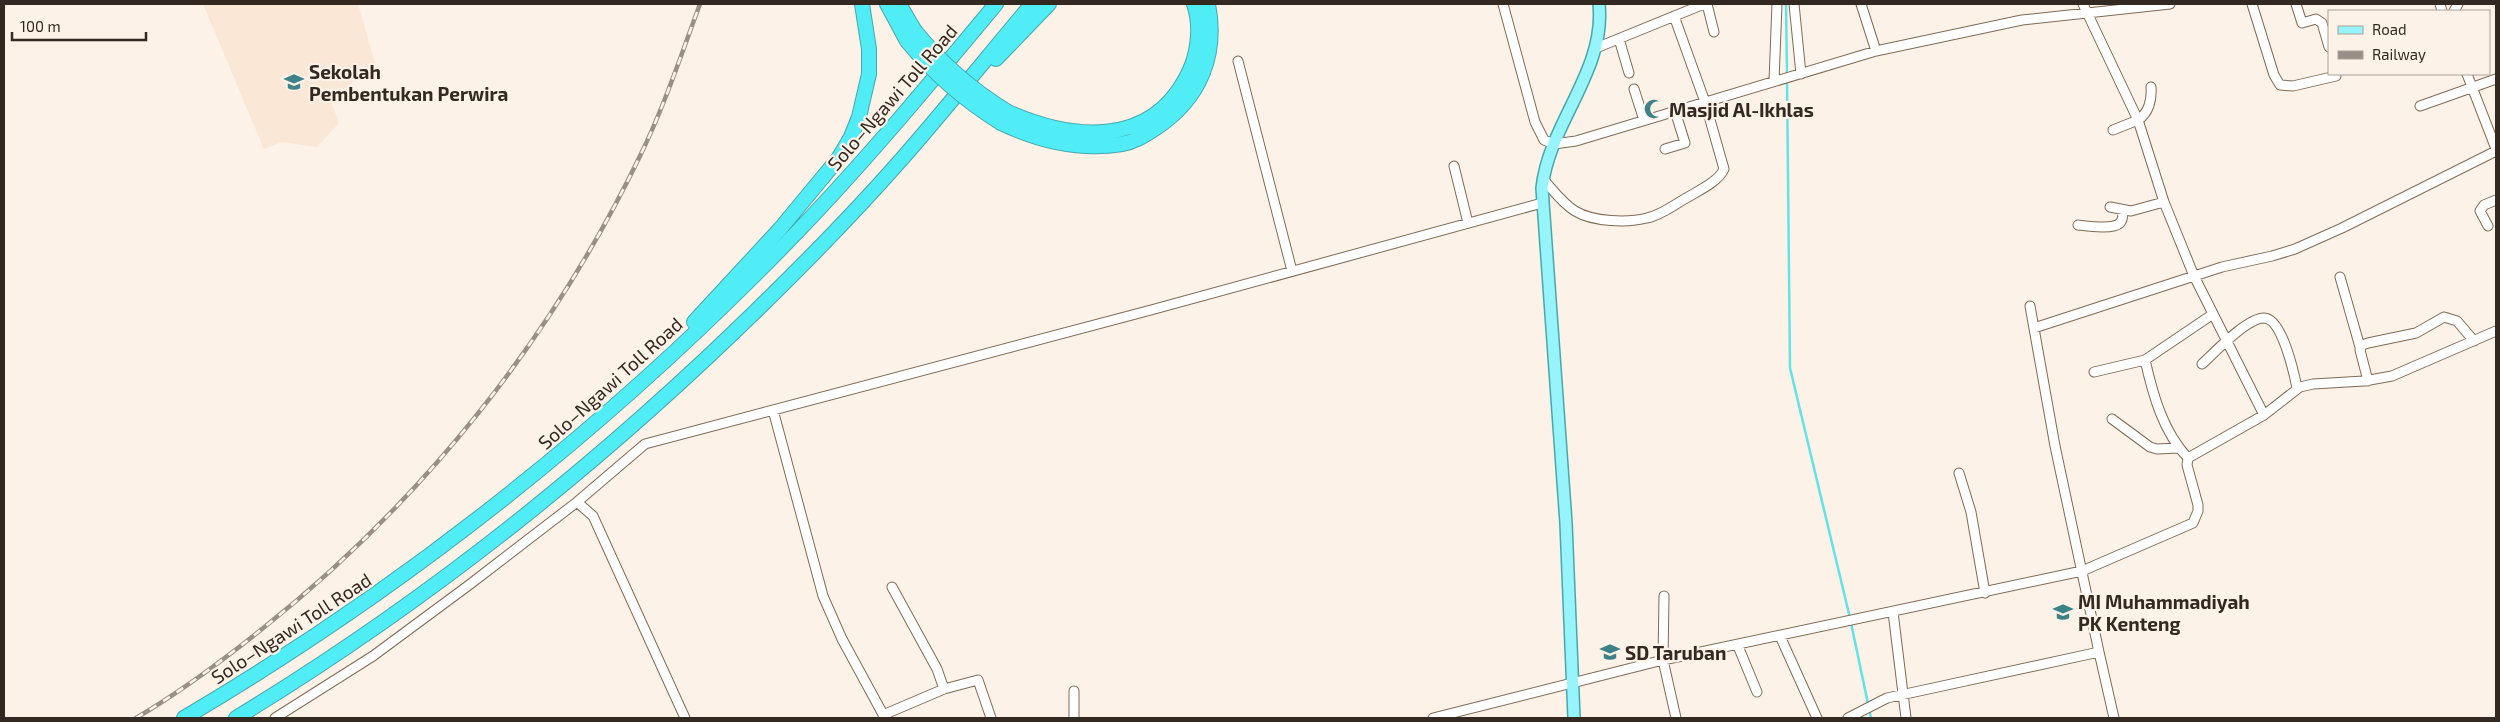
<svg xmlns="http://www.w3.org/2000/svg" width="2500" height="722" viewBox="0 0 2500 722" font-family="'Exo 2',sans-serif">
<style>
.built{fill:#fae7d6}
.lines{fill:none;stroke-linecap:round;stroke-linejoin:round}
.stream{stroke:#61e3eb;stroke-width:2.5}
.minor-casing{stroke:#816b55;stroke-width:11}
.major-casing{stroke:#46a8ac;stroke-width:14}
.highway-casing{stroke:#46a8ac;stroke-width:16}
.minor{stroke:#fff;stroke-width:9}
.major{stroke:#96f4fa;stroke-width:11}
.highway{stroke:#50edf7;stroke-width:14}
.rail-casing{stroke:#998f86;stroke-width:4.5}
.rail{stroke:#fcf2e8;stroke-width:2.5;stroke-dasharray:8;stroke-linecap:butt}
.highway-bridge-casing{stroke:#46a8ac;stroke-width:16;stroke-linecap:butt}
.highway-bridge{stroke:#50edf7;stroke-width:14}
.labels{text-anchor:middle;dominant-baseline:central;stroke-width:4.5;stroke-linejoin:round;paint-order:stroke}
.poi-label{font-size:19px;font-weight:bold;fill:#332920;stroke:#fcf2e8;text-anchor:start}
.street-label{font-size:19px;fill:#332920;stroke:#fcf2e8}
</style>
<rect width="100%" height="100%" fill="#fcf2e8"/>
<!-- built -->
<path class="built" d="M203,4H358L375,63L331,101L339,123L317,147L282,142L264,149Z"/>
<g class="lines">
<!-- stream -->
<path class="stream" d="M1786,4L1787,75
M1787,80L1790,368L1850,618
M1851,623L1871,718"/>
<defs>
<path id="minor" d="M1503,4L1535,122L1544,140L1554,144L1576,141L1876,51L2022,20L2170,4
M1707,4L1714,32
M1794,4L1801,74
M1861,4L1876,51
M2083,4L2138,120L2113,130
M2252,4L2274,75L2280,85L2293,86L2336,76
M2296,4L2302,23L2316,19L2322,23L2329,47
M2440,4L2442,11
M2454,11L2458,4
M1619,39L1629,73
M1596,48L1704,4
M1238,61L1292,271
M2467,74L2496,149
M1774,81L1777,4
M2151,87C2152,99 2149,113 2138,120L2164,202L2194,276L2264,415
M1634,89L1644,120
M2420,106L2496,79
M1665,149L1685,143L1675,111
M1454,166L1468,223
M1543,179C1553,190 1562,203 1575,211C1593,222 1628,223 1647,218C1662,215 1675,204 1688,197C1700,190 1719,181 1724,169L1705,102L1674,16
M2110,207L2131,211L2164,202
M2078,225C2087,226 2113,230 2120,223C2123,220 2123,214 2123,211
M2488,226L2480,211L2484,205L2496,200
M2340,277L2360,347
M2034,328L2222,267L2272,256L2295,249L2342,228L2496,151
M2145,360C2153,395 2163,432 2188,458
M2202,364C2215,352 2247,318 2264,318C2282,318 2294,373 2297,388
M2094,372L2145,360L2213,314
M2368,381L2360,350L2362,345L2368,343L2416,333L2444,317L2457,321L2474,341
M773,410L823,596L842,639L885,718
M2112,419L2150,447L2157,449L2178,448
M1959,473L1971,512L1985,593
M577,502L593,516L685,718
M1664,596L1663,660L1676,718
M1893,612L1906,718
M1780,636L1817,718
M1738,646L1757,692
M2099,652L2114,718
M944,689L978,680L991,718
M883,715L944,689L937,669L892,587
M275,718L373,656L469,585L577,502L645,444L1151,310L1542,203
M1074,718V691
M1433,718L1663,660L2082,571L2193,523L2198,511V505L2187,465L2188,458L2264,415L2300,387L2313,384L2364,381L2392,376L2496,331
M1848,718L1887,698L2099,652L2055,446L2030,306"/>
<path id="major" d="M1574,718L1566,523L1542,188C1549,123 1606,71 1599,4"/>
<path id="highway" d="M887,4L907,41
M899,4L915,31
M996,59L1049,4
M1008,112C1071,140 1149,148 1186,78C1198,57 1202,27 1194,4
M1001,123C1039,141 1080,151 1122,144C1135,142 1145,135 1156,128C1200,99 1218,55 1208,4
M694,322L780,229L838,159L851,137L859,117L869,74V49L862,4
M184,718C411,584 616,420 799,230C868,158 932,81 996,4
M236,718C427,602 602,462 762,305C809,259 856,211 900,161C945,110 988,56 1032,4"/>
</defs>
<!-- minor casing -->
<use href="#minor" class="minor-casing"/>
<!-- major casing -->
<use href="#major" class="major-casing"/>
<!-- highway casing -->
<use href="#highway" class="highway-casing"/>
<!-- minor -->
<use href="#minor" class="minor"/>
<!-- major -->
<use href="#major" class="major"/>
<!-- highway -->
<use href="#highway" class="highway"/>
<defs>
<path id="rail" d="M136,718C180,692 222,661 262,629C422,502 551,340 640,156C664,107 681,55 700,4"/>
</defs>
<!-- rail casing -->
<use href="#rail" class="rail-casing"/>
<!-- rail -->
<use href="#rail" class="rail"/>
<defs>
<path id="highway-bridge" d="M915,31C942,64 972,90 1008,112
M907,41C934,74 964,100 1001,123"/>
</defs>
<!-- highway-bridge casing -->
<use href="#highway-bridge" class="highway-bridge-casing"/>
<!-- highway-bridge -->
<use href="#highway-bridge" class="highway-bridge"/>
</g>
<!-- icons -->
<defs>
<symbol id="school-bare" viewBox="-9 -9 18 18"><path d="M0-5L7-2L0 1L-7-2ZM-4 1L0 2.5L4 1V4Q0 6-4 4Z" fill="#3b8388" stroke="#fcf2e8" stroke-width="2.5" paint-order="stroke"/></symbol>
<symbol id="mosque-bare" viewBox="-9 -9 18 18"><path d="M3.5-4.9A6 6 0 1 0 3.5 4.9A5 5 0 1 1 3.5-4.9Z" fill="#3b8388" stroke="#fcf2e8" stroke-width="2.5" paint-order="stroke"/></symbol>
</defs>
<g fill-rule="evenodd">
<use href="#school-bare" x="280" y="68" width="28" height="28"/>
<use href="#mosque-bare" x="1640" y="95" width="28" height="28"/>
<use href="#school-bare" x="2049" y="598" width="28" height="28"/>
<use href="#school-bare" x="1596" y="638" width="28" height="28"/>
</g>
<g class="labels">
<!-- poi labels -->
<g class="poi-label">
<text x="309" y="71">Sekolah<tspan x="309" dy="22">Pembentukan Perwira</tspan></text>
<text x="1669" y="109">Masjid Al-Ikhlas</text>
<text x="2078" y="601">MI Muhammadiyah<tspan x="2078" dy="22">PK Kenteng</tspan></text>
<text x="1625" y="652">SD Taruban</text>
</g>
<!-- street labels -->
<g class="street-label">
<text transform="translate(892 97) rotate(-49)">Solo–Ngawi Toll Road</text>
<text transform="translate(610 383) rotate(-42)">Solo–Ngawi Toll Road</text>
<text transform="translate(291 628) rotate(-33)">Solo–Ngawi Toll Road</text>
</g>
</g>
<!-- border -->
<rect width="2500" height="722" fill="none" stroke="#332920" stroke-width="10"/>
<!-- legend -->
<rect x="2328" y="10" width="162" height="65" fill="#fcf2e8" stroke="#aca298"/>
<rect x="2338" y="26" width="25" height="8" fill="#96f4fa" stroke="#aca298"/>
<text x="2372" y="35" font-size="15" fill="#332920">Road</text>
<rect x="2338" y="51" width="25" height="8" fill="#998f86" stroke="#aca298"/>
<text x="2372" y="60" font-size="15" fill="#332920">Railway</text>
<!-- scale -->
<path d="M12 32v8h134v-8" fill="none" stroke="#332920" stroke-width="2.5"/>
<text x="20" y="32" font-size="15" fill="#332920" stroke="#fcf2e8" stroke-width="4" paint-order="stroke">100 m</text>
</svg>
